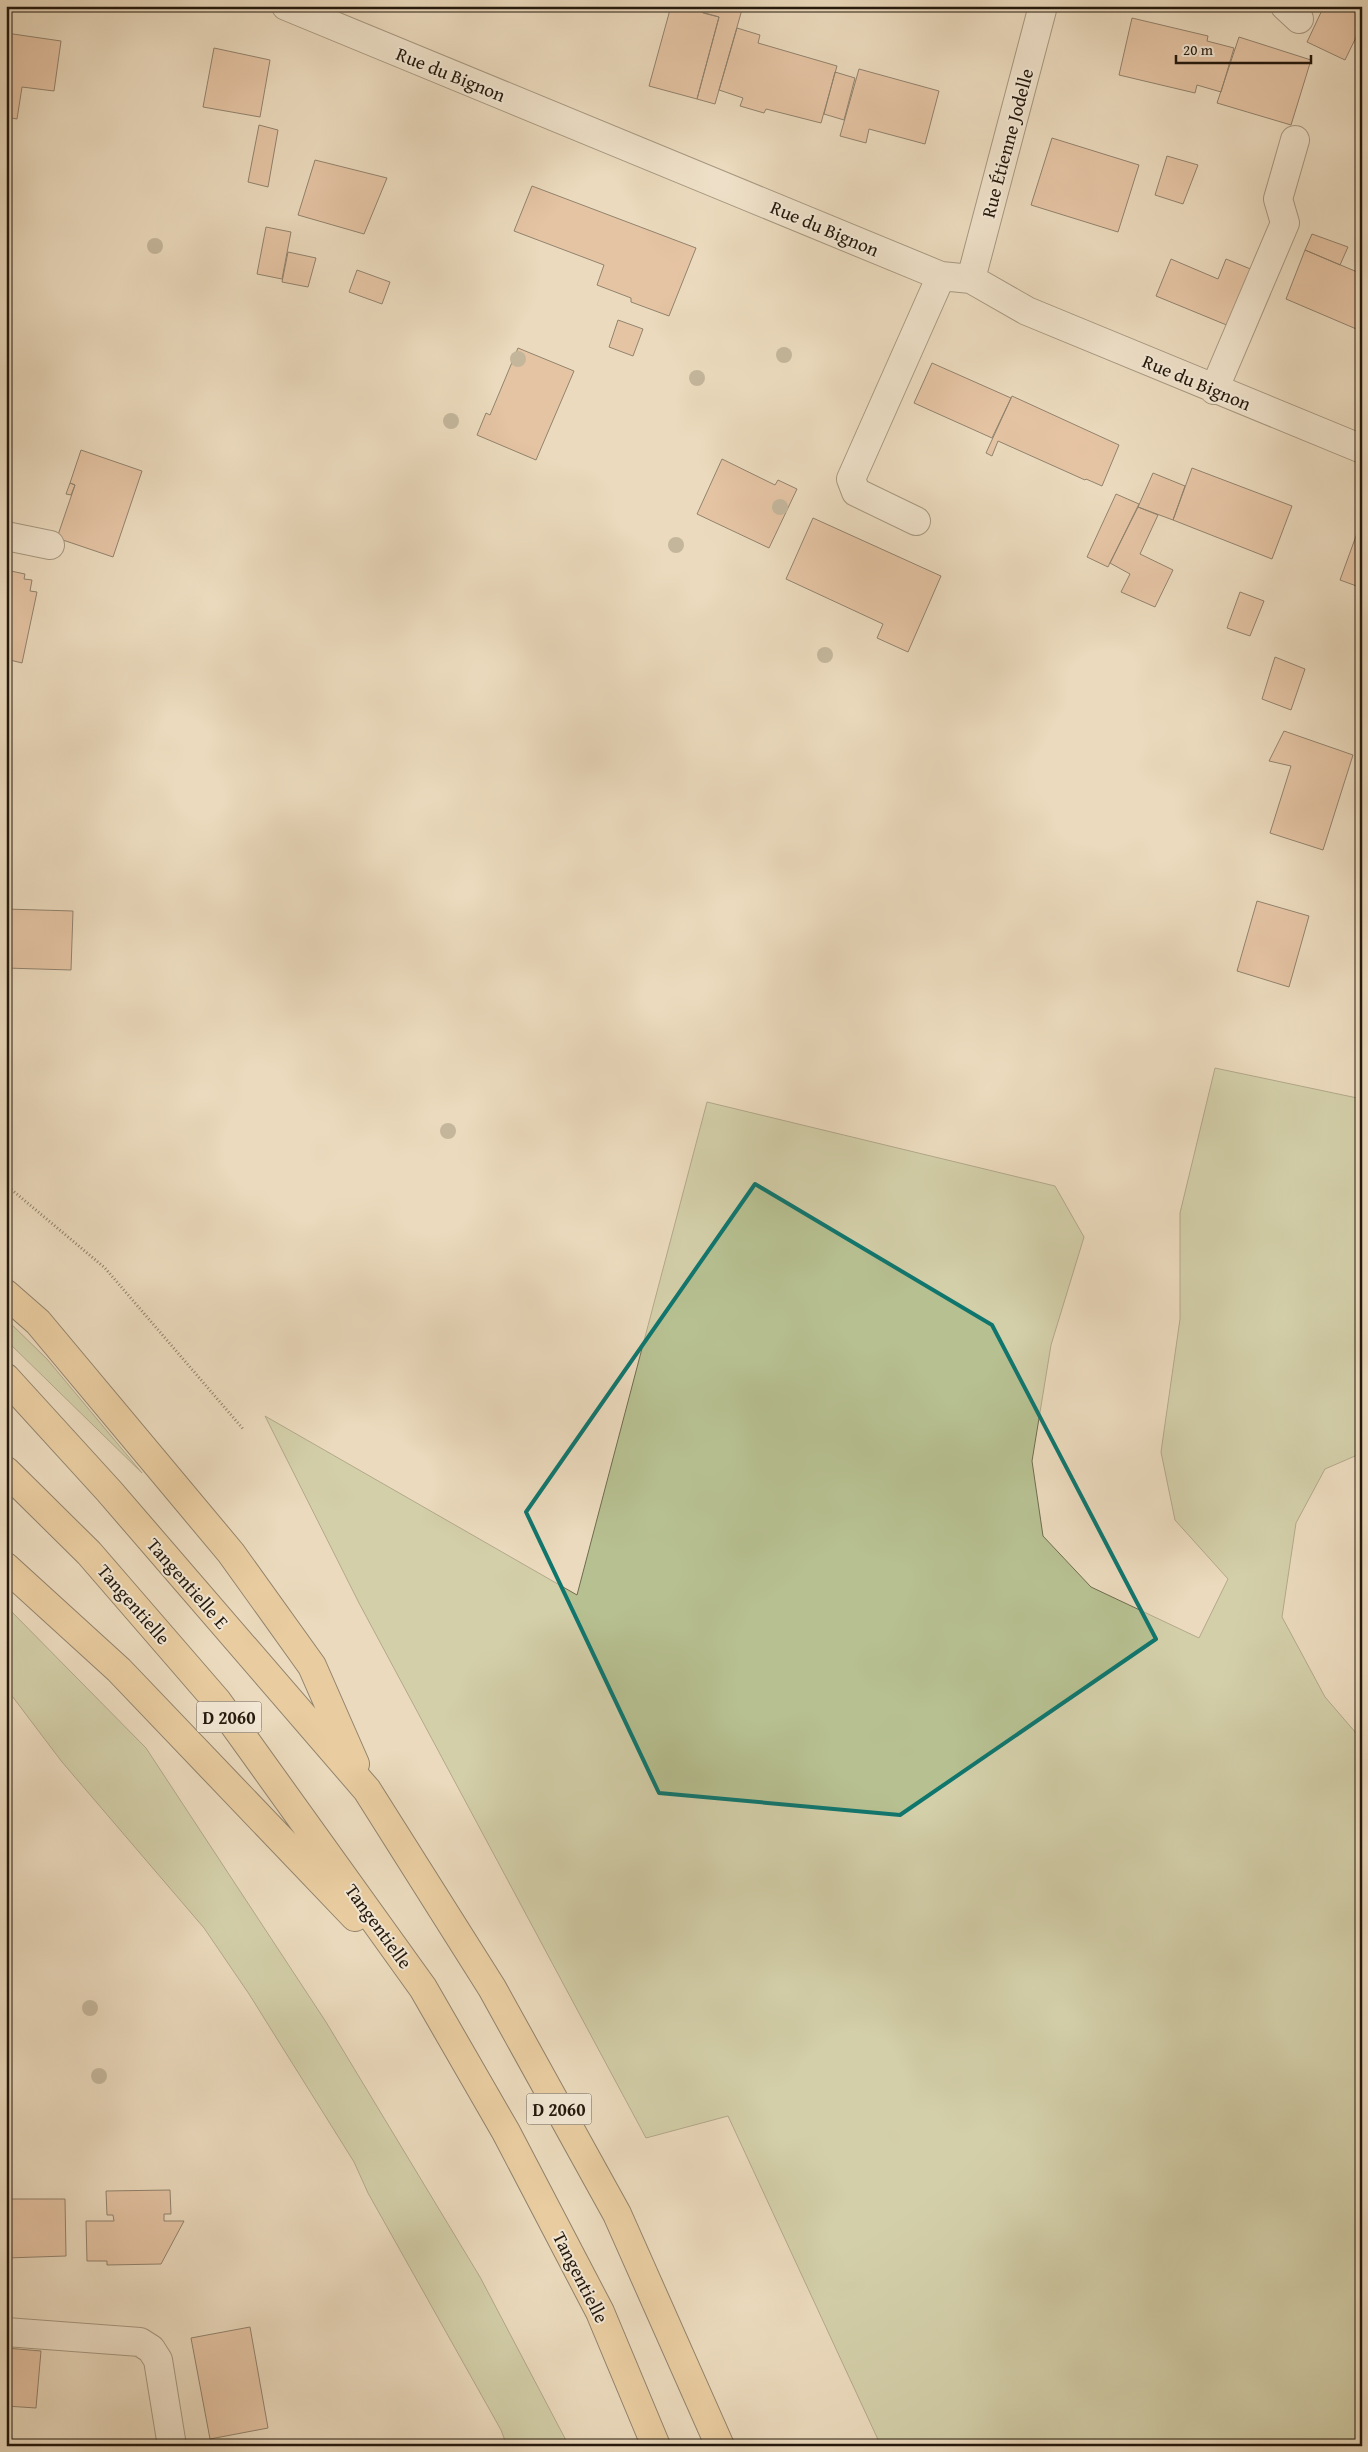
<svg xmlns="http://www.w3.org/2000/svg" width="1368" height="2452" viewBox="0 0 1368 2452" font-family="'Gentium Book Plus',serif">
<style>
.green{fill:#b7c091;stroke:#6e6c4f}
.building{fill:#dea986;stroke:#24190d}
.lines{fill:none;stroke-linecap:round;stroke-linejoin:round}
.minor-casing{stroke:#564939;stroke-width:30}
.major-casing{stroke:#24190d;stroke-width:30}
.path{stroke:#24190d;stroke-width:3;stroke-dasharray:1 2.5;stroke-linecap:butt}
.minor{stroke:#f2e7d4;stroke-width:28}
.major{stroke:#e6bd7e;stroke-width:28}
.tree{fill:#968b72}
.marked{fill:none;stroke:#0f766e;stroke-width:4;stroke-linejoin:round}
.labels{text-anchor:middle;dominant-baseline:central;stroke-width:4;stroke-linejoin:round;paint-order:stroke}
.shield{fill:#f2e7d4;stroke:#625749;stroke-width:1}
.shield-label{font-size:18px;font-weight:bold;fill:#24190d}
.street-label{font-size:19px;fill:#24190d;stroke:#f2e7d4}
</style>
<rect width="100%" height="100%" fill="#ebdabd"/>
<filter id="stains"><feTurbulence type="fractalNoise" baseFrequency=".004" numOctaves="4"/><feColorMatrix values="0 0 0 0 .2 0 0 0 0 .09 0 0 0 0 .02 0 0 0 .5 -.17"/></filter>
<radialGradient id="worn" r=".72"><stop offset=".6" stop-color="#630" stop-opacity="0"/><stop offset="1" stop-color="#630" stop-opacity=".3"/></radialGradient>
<!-- green -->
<path class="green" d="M1215,1068L1362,1099V1453L1325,1469L1296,1523L1282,1617L1325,1697L1362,1740V2446H881L728,2116L646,2138L359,1603L265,1416L577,1595L707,1102L1055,1186L1084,1237L1051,1345L1032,1461L1043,1536L1091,1587L1199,1638L1228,1579L1175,1520L1161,1452L1180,1319V1213Z
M6,1319L47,1359L142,1473L6,1340Z
M6,1606L146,1748L326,2022L480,2277L569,2446H507L501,2430L368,2193L354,2162L249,1994L204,1928L62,1762L6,1688Z"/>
<!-- building -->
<path class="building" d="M6,6H11L10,18L6,17Z
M671,6H681L719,17L697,99L649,86Z
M705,6H743L715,104L697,99L719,17L703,13Z
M1324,6H1362V25L1345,60L1307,42Z
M1132,18L1208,36L1207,41L1234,48L1221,92L1197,85L1195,93L1119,75Z
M737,28L760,35L758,43L837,66L821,123L766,109L764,113L740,106L743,98L719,90Z
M6,33L61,41L54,91L22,87L17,119L6,117Z
M1239,37L1311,60L1291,125L1217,103Z
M214,48L270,60L260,117L203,107Z
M859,69L939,91L925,144L869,129L866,143L840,136Z
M835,72L855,78L844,120L824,114Z
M259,125L278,130L268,187L248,182Z
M1052,138L1139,165L1118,232L1031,205Z
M1167,156L1198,165L1183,204L1155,195Z
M315,160L387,178L364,234L298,215Z
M532,186L696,248L669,316L631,302V298L597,285L604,265L514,231Z
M266,227L291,232L282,279L257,274Z
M1312,234L1348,247L1340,265L1305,250Z
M1305,250L1362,274L1361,331L1286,299Z
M288,252L316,258L308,287L282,282Z
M1171,259L1218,279L1226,259L1253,270L1229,326L1156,296Z
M357,270L390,282L382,304L349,292Z
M618,320L643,329L633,356L609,347Z
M518,348L574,371L536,460L477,435L486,413L490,415Z
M932,363L1011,398L992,438L914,403Z
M1012,396L1119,445L1102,486L1086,479L1085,480L998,441L992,456L986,453Z
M81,450L142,471L113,557L57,538L75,485L70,483Z
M722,459L775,485L778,480L797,489L769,548L697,514Z
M1192,468L1292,506L1272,559L1173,520Z
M1153,473L1185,486L1173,520L1138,507Z
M70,483L75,485L71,495L66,494Z
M1116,494L1139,504L1108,567L1087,557Z
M1138,507L1158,515L1140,554L1173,570L1155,607L1121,592L1130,574L1110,563Z
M813,518L941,576L908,652L877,638L883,624L786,579Z
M1360,525L1362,526V588L1340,580Z
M6,570L25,574L24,579L32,580L30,591L37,592L22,663L6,659Z
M1240,592L1264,601L1250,636L1227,628Z
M1275,657L1305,669L1291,710L1262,699Z
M1284,731L1353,755L1323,850L1270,833L1291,766L1269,761Z
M1257,901L1309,916L1289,987L1237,971Z
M6,909L73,911L71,970L6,968Z
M170,2190L171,2214H164V2221H184L161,2264L107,2265V2261H87L86,2221H114L113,2215H107L106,2191Z
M6,2199H65L66,2256L6,2258Z
M250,2327L268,2428L210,2439L191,2338Z
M6,2348L41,2351L36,2408L6,2406Z"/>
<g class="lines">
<defs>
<path id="minor" d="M286,6L941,276L971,279L1027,311L1362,449
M1285,6L1299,19
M971,279L1043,6
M1214,390L1285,223L1278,199L1295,140
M916,521L856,492L851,479L941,276
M6,536L50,545
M6,2332L140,2342L151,2349L158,2360L172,2446"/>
<path id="major" d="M6,1294L38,1322L231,1553L312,1666L355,1764
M6,1378L109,1491L367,1790L492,1988L617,2214L720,2446
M6,1471L89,1553L217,1701L423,1988L506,2132L600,2312L656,2446
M6,1567L119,1670L355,1917"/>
</defs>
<!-- minor casing -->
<use href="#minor" class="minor-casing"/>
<!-- major casing -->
<use href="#major" class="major-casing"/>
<!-- path -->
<path class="path" d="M6,1185L105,1268L244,1430"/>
<!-- minor -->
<use href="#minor" class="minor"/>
<!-- major -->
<use href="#major" class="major"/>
</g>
<!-- trees -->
<g class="tree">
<circle cx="155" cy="246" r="8"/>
<circle cx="784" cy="355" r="8"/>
<circle cx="518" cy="359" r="8"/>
<circle cx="697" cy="378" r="8"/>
<circle cx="451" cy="421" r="8"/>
<circle cx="780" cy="507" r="8"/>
<circle cx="676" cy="545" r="8"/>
<circle cx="825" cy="655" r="8"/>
<circle cx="448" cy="1131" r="8"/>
<circle cx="90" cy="2008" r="8"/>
<circle cx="99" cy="2076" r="8"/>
</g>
<!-- marked area -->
<path d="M0 0H1368V2452H0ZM755,1184L992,1325L1156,1639L900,1815L659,1793L526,1512Z" fill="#ebdabd" fill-opacity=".55" fill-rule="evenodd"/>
<path class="marked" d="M755,1184L992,1325L1156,1639L900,1815L659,1793L526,1512Z"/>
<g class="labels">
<!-- shield labels -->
<g class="shield">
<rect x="196.5" y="1701.5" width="65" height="31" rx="4"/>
<rect x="526.5" y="2093.5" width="65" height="31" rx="4"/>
</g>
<g class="shield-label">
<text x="229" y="1717">D 2060</text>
<text x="559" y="2109">D 2060</text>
</g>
<!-- street labels -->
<g class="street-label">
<text transform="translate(451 74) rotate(22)">Rue du Bignon</text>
<text transform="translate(1007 143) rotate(-75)">Rue Étienne Jodelle</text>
<text transform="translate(825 228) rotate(23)">Rue du Bignon</text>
<text transform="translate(1197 382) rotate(23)">Rue du Bignon</text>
<text transform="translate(188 1583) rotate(49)">Tangentielle E</text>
<text transform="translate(134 1604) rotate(49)">Tangentielle</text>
<text transform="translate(379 1926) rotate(54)">Tangentielle</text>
<text transform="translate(581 2277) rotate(63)">Tangentielle</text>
</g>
</g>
<!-- margin -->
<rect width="1368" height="2452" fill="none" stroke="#ebdabd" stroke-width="25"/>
<rect x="8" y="8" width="1353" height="2437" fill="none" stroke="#24190d" stroke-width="2.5"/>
<rect x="12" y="12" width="1343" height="2427" fill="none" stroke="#24190d"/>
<!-- scale -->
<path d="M1176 55v8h135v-8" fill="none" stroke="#24190d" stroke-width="2.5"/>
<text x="1183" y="55" font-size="15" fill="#24190d" stroke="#f2e7d4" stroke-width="4" paint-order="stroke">20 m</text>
<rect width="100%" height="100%" filter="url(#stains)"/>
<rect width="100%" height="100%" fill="url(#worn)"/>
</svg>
